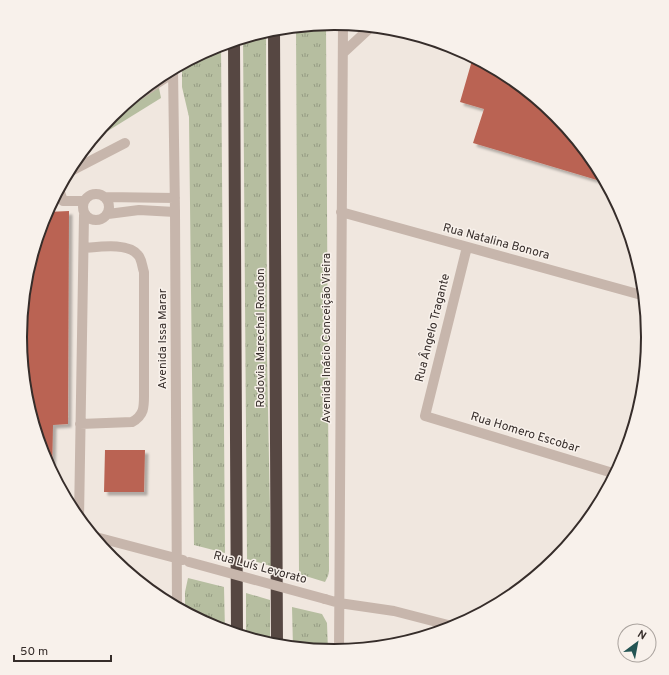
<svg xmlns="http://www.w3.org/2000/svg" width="669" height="675" viewBox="0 0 669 675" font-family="Overpass,sans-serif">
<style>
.grass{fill:url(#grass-tufts)}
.pitch{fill:#b6bea0}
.building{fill:#ba6453;filter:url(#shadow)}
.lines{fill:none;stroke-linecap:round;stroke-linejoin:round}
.minor{stroke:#c7b6ac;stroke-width:10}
.highway{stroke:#564742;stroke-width:12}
.minor-bridge{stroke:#c7b6ac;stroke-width:10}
.labels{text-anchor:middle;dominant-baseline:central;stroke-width:3;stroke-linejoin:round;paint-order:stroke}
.street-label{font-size:12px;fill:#362d2a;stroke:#f8f1eb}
.rim{fill:none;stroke:#362d2a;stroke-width:2}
</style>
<defs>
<pattern id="grass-tufts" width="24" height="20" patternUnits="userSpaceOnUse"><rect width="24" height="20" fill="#b6bea0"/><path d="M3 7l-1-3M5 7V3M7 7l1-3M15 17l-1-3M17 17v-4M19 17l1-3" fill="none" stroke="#959b83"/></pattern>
<filter id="shadow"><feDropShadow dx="3.5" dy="3.5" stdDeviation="1" flood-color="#0004"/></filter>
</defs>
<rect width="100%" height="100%" fill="#f0e7df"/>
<!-- grass -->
<path class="grass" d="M326,24L329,571L328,576L325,582L299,574L296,27Z
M266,31L267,355L271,566L247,559L243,38Z
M221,45L225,553L194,545L189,117L182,87V64L214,47Z
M188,578L224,587L225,631L214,628L185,612V592Z
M246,593L270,600V645L246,638Z
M292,607L322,614L327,623L328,651L293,648Z"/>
<!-- pitch -->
<path class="pitch" d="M157,78L161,98L90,142L112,115Z"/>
<!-- building -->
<path class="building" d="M473,57L509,76L557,115L596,163L607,183L473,143L484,109L460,102Z
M69,211L68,424L53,425L52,473L44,458L26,399L20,337L26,276L44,217L47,212Z
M105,450H145L144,492H104Z"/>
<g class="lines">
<!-- minor -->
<path class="minor" d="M343,53L371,27
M173,69L175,212L177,608
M128,102L173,73
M67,173L125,143
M59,189L63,201H84
M83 207a13 13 0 1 1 26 0a13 13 0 1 1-26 0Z
M104,197L175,198
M341,212L645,296
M108,214L139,210L175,212
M467,247L425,416L616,474
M80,424L132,422C145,415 144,406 144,392V272C142,267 142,259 138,255C128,242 98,247 84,248
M79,519L84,215
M92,536L183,560
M325,599L339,603L394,611L456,627
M339,652L343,24"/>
<!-- highway -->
<path class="highway" d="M274,29L277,646
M234,41L237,635"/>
<!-- minor-bridge -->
<path class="minor-bridge" d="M189,562L325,599"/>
</g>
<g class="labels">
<!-- street labels -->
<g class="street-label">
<text transform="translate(496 242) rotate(15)">Rua Natalina Bonora</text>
<text transform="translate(433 328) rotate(-76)">Rua Ângelo Tragante</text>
<text transform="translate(261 338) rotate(-90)">Rodovia Marechal Rondon</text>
<text transform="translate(327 338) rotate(-90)">Avenida Inácio Conceição Vieira</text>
<text transform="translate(163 339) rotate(-90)">Avenida Issa Marar</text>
<text transform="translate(525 433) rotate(17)">Rua Homero Escobar</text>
<text transform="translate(260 568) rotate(15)">Rua Luís Levorato</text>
</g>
</g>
<!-- crop -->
<path d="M0 0H669V675H0ZM27 337a307 307 0 1 1 614 0a307 307 0 1 1-614 0Z" fill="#f8f1eb" fill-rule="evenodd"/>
<path class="rim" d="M27 337a307 307 0 1 1 614 0a307 307 0 1 1-614 0Z"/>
<!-- north arrow -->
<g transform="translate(637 643) rotate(32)"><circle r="19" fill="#f8f1eb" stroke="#aaa39e"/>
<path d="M0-3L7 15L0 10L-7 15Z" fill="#235453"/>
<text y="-6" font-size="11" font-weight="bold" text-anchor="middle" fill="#362d2a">N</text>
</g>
<!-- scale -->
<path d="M14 655v6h97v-6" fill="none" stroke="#362d2a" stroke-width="2"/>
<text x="20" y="655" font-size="12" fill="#362d2a" stroke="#f8f1eb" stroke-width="3" paint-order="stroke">50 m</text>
</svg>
